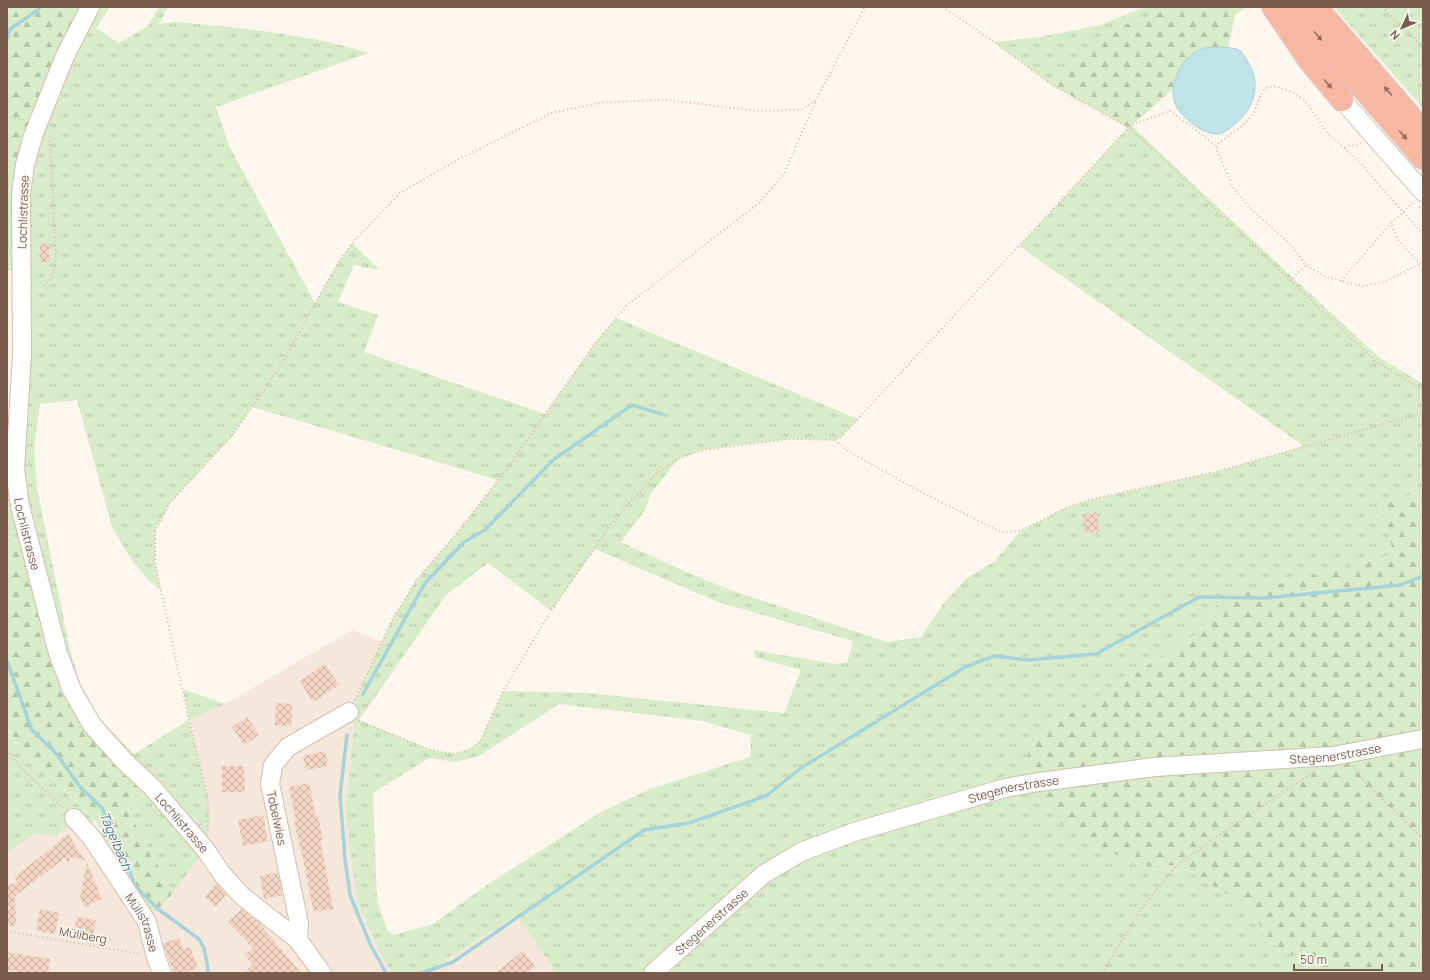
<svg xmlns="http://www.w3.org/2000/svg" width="1430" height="980" viewBox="0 0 1430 980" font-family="Manrope,sans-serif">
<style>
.residential{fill:#f5e8da}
.grass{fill:url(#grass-tufts);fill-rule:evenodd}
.forest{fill:url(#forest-firs)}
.water{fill:#bfe3e8;stroke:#a5d3da}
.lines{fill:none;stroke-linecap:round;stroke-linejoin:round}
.stream{stroke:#a5d3da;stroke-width:3.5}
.building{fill:url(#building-cross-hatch)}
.minor-casing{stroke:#d1beb0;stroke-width:20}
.highway-casing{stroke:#dad1cd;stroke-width:24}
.path{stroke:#d9b8a5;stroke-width:2;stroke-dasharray:1 3;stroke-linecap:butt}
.minor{stroke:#fff;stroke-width:18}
.highway{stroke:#f7b7a3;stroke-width:22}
.oneway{fill:#936e5e}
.labels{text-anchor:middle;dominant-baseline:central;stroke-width:3;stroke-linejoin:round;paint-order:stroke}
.street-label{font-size:12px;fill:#7a5c4d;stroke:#fffaf3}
.water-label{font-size:13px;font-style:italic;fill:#437c86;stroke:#fffaf3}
</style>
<defs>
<pattern id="grass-tufts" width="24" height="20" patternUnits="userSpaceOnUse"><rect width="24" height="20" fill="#d8ecc9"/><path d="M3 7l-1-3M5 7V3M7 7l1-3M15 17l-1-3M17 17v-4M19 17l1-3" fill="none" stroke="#b4c2a5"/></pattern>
<pattern id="forest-firs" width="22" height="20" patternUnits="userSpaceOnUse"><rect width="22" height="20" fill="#d8ecc9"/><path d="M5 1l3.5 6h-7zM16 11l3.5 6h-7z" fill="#b4c2a5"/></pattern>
<pattern id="building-cross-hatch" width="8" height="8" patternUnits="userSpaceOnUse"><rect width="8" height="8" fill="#f3d5c3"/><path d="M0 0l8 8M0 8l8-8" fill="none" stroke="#cab0a1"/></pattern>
</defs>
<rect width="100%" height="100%" fill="#fdf6ec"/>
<!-- residential -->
<path class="residential" d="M352,630L382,642L349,712L354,726L345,811L375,942L391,973H7V853L35,833L56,836L72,823L147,922L173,893L205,848L208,799L189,720L225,704Z
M517,914L556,973H424Z"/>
<!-- grass -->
<path class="grass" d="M90,7H110L96,28L119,43L148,26L159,7H168L159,24L174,22C239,28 306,33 369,53L216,107L229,146L315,303L336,266L352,243L380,270L354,265L338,302L378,315L364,352L545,414L596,342L616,318L858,419L842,436L835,440L791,439L737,445L703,450L678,459L650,495L646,509L621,542L684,571L733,591L888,642L921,637L943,604L966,579L995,561L1020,531L1066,508L1088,500L1215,472L1304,446L1019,246L1131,125L1293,278L1379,357L1423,384V491L1379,505L1394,554L1221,599L1198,633L1042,732L1027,751L1140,867L1177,865L1255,910L1264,939L1326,973H556L517,915L424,973H391L375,942L357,901L345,811L354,726L349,712L393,618L416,581L460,529L498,480L252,407L232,436L170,503L155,531V563L161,590L150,582L130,558L112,527L77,400L40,404L34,448L37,488L70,650L81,686L101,720L134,754L189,720L183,689L225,704L189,720L208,799L209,825L205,849L173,893L127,809L152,788L92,725L31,548L7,537V494L19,505L21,269L7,271V204L21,194L25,165ZM595,549L718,602L853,641L847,662L835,664L754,650V657L801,670L784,713L587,693L503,691L480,742L468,750L455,754L431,750L359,720L446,595L488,563L551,611ZM559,704L702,721L751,735L750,757L650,789L601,812L487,885L433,924L394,935L387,930L377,901L373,793L429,758L455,762L479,756Z
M1145,7H1162L1161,12L1104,32L1052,85L994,42L1040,37L1101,25Z
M1334,7H1423V108Z
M7,730L13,739L95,821L87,826L72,823L56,836L35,833L7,853Z"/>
<!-- forest -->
<path class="forest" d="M7,7H90L65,56L21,194L7,204Z
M1162,7H1246L1235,15L1228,48L1221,47L1179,69L1176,76L1174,88L1129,128L1052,85L1104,32L1161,12Z
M1423,491V973H1326L1264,939L1255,910L1177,865L1140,867L1063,826L1039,782L1027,751L1042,732L1198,633L1221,599L1394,554L1379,505Z
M7,537L31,548L72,690L152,787L127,809L173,893L147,922L95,820L13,739L7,729Z"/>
<!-- water -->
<path class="water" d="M1215,47C1222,47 1232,47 1239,50C1243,53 1246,58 1248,62C1262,84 1254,109 1235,124C1229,129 1223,134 1216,134C1202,133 1189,122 1180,112C1164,94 1178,61 1197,51C1202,48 1209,47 1215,47Z"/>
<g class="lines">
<!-- stream -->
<path class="stream" d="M7,40L10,29L38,10L40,7
M7,661L32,730L55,752L80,787L102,808L118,841L135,886L158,909L199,939L204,948L207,963L208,973
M363,694L425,583L464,542L485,530L553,460L632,405L662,414
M347,735L340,795L345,859L350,895L370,944L386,973
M421,973L453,962L644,830L689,823L766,796L801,768L965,667L994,656L1028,660L1096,654L1199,597L1264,598L1401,585L1423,576"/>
</g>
<!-- building -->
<path class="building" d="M40,244H49V262H40Z
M1096,512L1100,531L1086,533L1082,514Z
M325,664L339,685L313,702L300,681Z
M276,703L292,704L291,726L275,725Z
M247,717L259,735L244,745L232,727Z
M325,751L328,766L306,770L303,756Z
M222,766H244L245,792H222Z
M309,783L316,816L318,815L323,840H320L333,909L314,912L309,891H310L294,820H296L289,787Z
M263,815L268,841L243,846L238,820Z
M68,834L85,860L70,857L69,863L65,858L15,896L16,926H7V886L18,882L14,877L57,844L56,843Z
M87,863L102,899L84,907L80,898Z
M278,872L282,895L264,899L260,876Z
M216,883L226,894L216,907L205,897Z
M40,909L59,913L55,934L36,930Z
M242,909L258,922L266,931L301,973H243L253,965L245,955L253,948L228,922Z
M77,917L96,920L92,941L73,937Z
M179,938L184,949L190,947L198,968L183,973H174L163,944Z
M523,951L535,966L526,973H495Z
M7,952L50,959L48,973H30L7,970Z"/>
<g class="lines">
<defs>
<g id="minor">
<path id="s1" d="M90,7L65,56L33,136L25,165L21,194L22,354L15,470L20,506L58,653L72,690L92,725L125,762L152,787L205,849L222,874L242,896L298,940L322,973"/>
<path d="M1342,100L1423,192"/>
<path id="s2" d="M74,818L92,838L147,922L156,957L162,973"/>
<path d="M298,940L299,923L270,784L273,765L288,747L349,712"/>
<path id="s3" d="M653,973L764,874L801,852L854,832L1005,788L1039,782L1155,767L1333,756L1423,739"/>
</g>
<path id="highway" d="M1273,7L1309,60L1342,100
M1292,7L1423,158
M1316,7L1423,131"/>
</defs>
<!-- minor casing -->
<use href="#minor" class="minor-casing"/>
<!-- highway casing -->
<use href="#highway" class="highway-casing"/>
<!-- path -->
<path class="path" d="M943,7L994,42L1052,85L1129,128L1141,138L1375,361L1423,390
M1382,7L1423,47
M7,117L24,120
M1345,148L1361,143
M1413,203L1391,223L1398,240L1420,264
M1419,207L1423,211
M1423,234L1379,185L1359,161L1328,134L1309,106L1303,99L1287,90L1275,86L1266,88L1262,92L1253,114L1243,125L1219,143L1217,147V151L1234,189L1251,209L1291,245L1306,265L1324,276L1341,281L1363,286L1385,282L1423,262
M1290,281L1306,265
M1341,281L1391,223
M44,286L53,276L56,259L50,136
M835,440L848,451L923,493L1001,532L1020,531L1066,508L1088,500L1215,472L1423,413
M355,700L393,618L416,581L460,529L509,466L596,342L627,305L759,203L784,174L816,100
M359,721L431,750L455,754L468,750L480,742L503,691L551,611L609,527L624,509L656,474L678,459L703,450L791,439L835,440L842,436L1131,125L1170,111L1196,130L1217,147
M7,750L27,774L63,808
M1354,766L1359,776L1423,839
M208,830V799L189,720L155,563V531L170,503L232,436L283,362L336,266L352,243L400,193L461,158L552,113L604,102L669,100L758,111L801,110L816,100L865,7
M7,931L140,954
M1102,973L1143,907L1177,865L1216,837L1314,772"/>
<!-- minor -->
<use href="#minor" class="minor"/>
<!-- highway -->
<use href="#highway" class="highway"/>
</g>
<!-- one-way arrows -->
<defs><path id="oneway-solid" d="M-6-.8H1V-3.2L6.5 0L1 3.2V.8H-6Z"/></defs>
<g class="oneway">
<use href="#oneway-solid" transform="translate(1318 36) rotate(49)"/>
<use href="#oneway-solid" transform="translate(1328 84) rotate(50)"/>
<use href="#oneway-solid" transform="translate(1388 91) rotate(-131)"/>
<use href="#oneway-solid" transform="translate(1403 135) rotate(49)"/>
</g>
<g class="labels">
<!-- street labels -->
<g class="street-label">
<text transform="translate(23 212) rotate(-88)">Lochlistrasse</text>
<text stroke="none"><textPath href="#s1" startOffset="542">Lochlistrasse</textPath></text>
<text stroke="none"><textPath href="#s3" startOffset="738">Stegenerstrasse</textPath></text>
<text stroke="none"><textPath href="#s3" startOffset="414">Stegenerstrasse</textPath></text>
<text transform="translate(277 818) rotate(78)">Tobelwies</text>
<text stroke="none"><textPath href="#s1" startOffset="878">Lochlistrasse</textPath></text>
<text stroke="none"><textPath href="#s3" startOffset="78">Stegenerstrasse</textPath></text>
<text stroke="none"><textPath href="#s2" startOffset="126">Mülistrasse</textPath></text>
<text transform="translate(83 935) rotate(10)">Müliberg</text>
</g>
<!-- water labels -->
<g class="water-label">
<text transform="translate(116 841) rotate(67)">Tägelbach</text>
</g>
</g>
<!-- border -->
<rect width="1430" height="980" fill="none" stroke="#7a5c4d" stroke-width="16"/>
<!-- north arrow -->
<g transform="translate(1402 28) rotate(226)" stroke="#fffaf3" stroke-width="3" paint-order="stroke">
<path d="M0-3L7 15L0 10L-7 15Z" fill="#7a5c4d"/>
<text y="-6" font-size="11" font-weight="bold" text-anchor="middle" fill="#7a5c4d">N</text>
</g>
<!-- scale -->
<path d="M1294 964v6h88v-6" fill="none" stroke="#7a5c4d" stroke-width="2"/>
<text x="1300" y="964" font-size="12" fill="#7a5c4d" stroke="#fffaf3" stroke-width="3" paint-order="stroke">50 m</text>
</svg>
